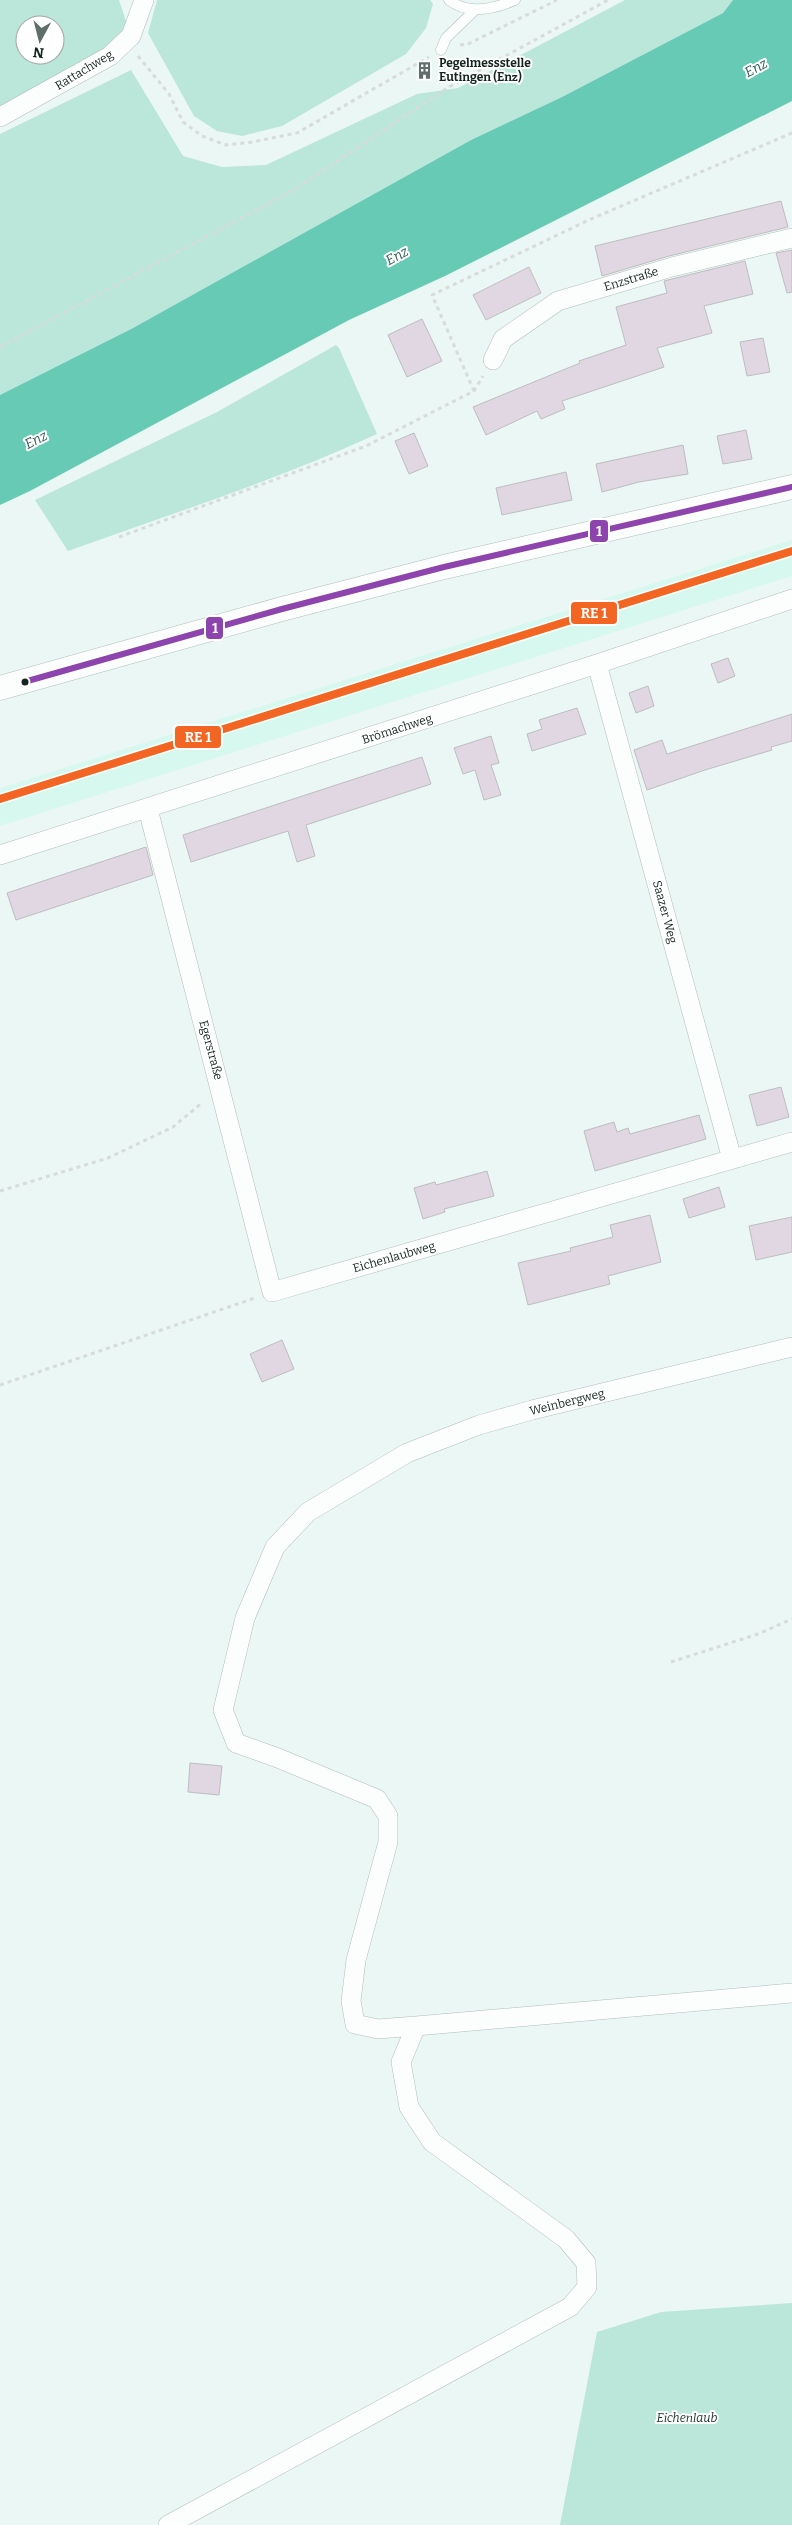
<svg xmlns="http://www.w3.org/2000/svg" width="792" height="2525" viewBox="0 0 792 2525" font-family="Bitter,serif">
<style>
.built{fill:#d7f8ee}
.green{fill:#bbe6da;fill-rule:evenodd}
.water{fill:#67cab4}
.building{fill:#e0d7e2;stroke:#bdbdc0}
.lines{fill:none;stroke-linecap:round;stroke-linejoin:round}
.service-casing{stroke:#b1bdba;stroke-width:11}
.minor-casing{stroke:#b1bdba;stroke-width:20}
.tertiary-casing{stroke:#b1bdba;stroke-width:25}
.path{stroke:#d7dbda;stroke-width:3;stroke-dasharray:4 4;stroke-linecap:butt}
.service{stroke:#fcfefd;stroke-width:10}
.minor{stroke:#fcfefd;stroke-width:19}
.tertiary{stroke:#fcfefd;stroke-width:24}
.bus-1-casing{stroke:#fff;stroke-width:10}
.bus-1{stroke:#8e44ad;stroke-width:6}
.rail-1-casing{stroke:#fff;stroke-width:11}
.rail-1{stroke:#f26522;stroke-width:8}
.bus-dot{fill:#14241f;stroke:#fff;stroke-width:2}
.labels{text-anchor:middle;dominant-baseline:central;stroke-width:4;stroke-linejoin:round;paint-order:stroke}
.poi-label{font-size:12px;font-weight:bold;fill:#14241f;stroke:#fff;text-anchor:start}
.street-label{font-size:12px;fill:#14241f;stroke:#fff}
.park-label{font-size:12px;font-style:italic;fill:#1a302a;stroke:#fff}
.water-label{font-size:14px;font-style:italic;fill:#2d6154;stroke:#fff}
.line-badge{stroke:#fff;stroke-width:2}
.badge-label{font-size:14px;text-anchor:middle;font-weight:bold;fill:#fff}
</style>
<rect width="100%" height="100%" fill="#ebf7f4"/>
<!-- built -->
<path class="built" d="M792,540V576L0,826V788Z"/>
<!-- green -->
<path class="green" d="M0,0H119L131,36L0,111ZM25,25H55V55H25Z
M157,0H430L433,4L426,28L406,54L282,126L242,136L217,131L194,116L148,33Z
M625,0H733L723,13L562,97L471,140L133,328L0,395V134L131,70L183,156L222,167L266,165L417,94L458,88Z
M336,345L339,348L377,434C277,480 171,514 68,551L35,500L217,412Z
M792,2303V2525H560L597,2332L661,2312Z"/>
<!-- water -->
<path class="water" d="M733,0H792V101L445,276L349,320L30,491L0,505V395L133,328L471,140L562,97L723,13Z"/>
<!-- building -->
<path class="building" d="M781,201L788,227L669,256L602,276L595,246Z
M792,250V292L787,293L776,253Z
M745,261L753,294L704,306L712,333L657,348L664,367L562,401L565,409L541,419L537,411L486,435L473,407L580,363L579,361L626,345L616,307L667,293L664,281Z
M529,267L541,293L486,320L473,295Z
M422,319L442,361L407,377L388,335Z
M763,338L770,372L747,376L740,342Z
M746,430L752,459L723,464L717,436Z
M414,433L428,466L409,474L395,441Z
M683,445L688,474L639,482L602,492L596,464Z
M566,472L572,500L502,515L496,488Z
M728,658L735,676L718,683L711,664Z
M648,686L654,706L636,713L629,693Z
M577,708L586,734L532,751L527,734L542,729L539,720Z
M792,714V741L771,747L772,750L705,770L647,790L634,750L662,740L667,754Z
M491,736L499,763L491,765L501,795L484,800L475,770L463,774L454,748Z
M422,757L431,784L306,825L315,856L297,862L288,831L191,862L183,835Z
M146,847L153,875L16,920L7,893Z
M781,1087L789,1117L757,1126L749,1095Z
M699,1115L706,1139L595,1171L584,1131L614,1122L617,1132L628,1128L630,1134Z
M487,1171L494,1196L444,1209L445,1212L423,1219L414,1188L435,1182L436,1185Z
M719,1187L725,1207L689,1218L683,1199Z
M650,1215L661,1262L608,1276L610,1284L528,1305L518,1263L571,1251L570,1248L613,1237L610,1225Z
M792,1217V1252L756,1260L749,1226Z
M282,1340L294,1369L262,1382L250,1354Z
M190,1763L222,1766L219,1795L188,1792Z"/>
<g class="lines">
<defs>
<path id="service" d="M449,0C468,15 494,9 515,0
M441,50L446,38L475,10"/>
<path id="minor" d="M0,117L110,56L131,36L144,0
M493,360L503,339L558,301L672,267L792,238
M597,664L732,1159
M148,809L272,1292L792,1142
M0,855L597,664L792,599
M792,1347L532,1410L479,1425L407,1453L308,1512L275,1547L245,1618L223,1710L236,1743L278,1758L377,1799L388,1816V1842L356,1960L351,2001L355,2024L378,2029L416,2026L792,1993
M168,2525L570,2307L587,2287L586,2263L566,2239L432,2142L409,2107L401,2062L416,2026"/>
<path id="tertiary" d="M0,688L282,609L444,567L792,487"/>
</defs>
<!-- service casing -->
<use href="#service" class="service-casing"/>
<!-- minor casing -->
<use href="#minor" class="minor-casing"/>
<!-- tertiary casing -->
<use href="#tertiary" class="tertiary-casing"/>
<!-- path -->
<path class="path" d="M460,45L468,44L557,0
M138,56L169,94L183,122L202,136L226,145L252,142L297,133L429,57
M440,64L449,87
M0,347L292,191L449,87L608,0
M474,391L432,295L591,219L792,133
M119,537L366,446L474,391L483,376
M0,1191L108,1158L173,1127L203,1102
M0,1385L255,1298
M671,1662L758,1634L792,1619"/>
<!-- service -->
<use href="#service" class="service"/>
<!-- minor -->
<use href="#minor" class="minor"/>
<!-- tertiary -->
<use href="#tertiary" class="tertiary"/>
<defs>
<path id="bus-1" d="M24,682L282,609L444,567L792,487"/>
</defs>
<!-- bus-1 casing -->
<use href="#bus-1" class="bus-1-casing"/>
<!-- bus-1 -->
<use href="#bus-1" class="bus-1"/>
<defs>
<path id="rail-1" d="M0,799L792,551"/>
</defs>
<!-- rail-1 casing -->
<use href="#rail-1" class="rail-1-casing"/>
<!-- rail-1 -->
<use href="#rail-1" class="rail-1"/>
</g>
<!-- icons -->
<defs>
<symbol id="building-bare" viewBox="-9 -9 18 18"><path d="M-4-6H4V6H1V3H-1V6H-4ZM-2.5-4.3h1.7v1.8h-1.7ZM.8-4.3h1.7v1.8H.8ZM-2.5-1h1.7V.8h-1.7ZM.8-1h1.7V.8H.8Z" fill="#5f6e6a" stroke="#fff" stroke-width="2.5" paint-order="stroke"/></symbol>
</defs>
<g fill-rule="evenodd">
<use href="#building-bare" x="412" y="58" width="25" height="25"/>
</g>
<!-- markers -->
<circle class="bus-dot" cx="25" cy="682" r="4.5"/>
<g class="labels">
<!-- poi labels -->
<g class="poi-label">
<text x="439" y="63">Pegelmessstelle<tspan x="439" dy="14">Eutingen (Enz)</tspan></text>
</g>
<!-- street labels -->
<g class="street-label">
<text transform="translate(84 70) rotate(-31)">Rattachweg</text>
<text transform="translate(631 279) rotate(-17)">Enzstraße</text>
<text transform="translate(397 729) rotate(-18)">Brömachweg</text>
<text transform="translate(665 912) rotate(75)">Saazer Weg</text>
<text transform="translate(211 1050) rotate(75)">Egerstraße</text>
<text transform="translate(394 1257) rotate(-16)">Eichenlaubweg</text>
<text transform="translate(567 1402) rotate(-14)">Weinbergweg</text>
</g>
<!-- park labels -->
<g class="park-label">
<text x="687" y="2418">Eichenlaub</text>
</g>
<!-- water labels -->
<g class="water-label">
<text transform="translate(756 68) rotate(-28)">Enz</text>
<text transform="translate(397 256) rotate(-28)">Enz</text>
<text transform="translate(36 440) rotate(-27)">Enz</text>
</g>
</g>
<g class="line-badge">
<rect x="589" y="519" width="20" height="24" rx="5" fill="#8e44ad"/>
<rect x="570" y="601" width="48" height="24" rx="5" fill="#f26522"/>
<rect x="205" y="616" width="19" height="24" rx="5" fill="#8e44ad"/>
<rect x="174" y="725" width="48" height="24" rx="5" fill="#f26522"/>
</g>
<g class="badge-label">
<text x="599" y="536">1</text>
<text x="594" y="618">RE 1</text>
<text x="215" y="633">1</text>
<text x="198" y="742">RE 1</text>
</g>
<!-- north arrow -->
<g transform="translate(40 40) rotate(187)"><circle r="24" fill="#ffffff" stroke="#a1a7a5"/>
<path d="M0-4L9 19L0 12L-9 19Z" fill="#5f6e6a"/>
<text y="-8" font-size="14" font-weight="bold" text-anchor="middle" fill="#14241f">N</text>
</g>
</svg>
